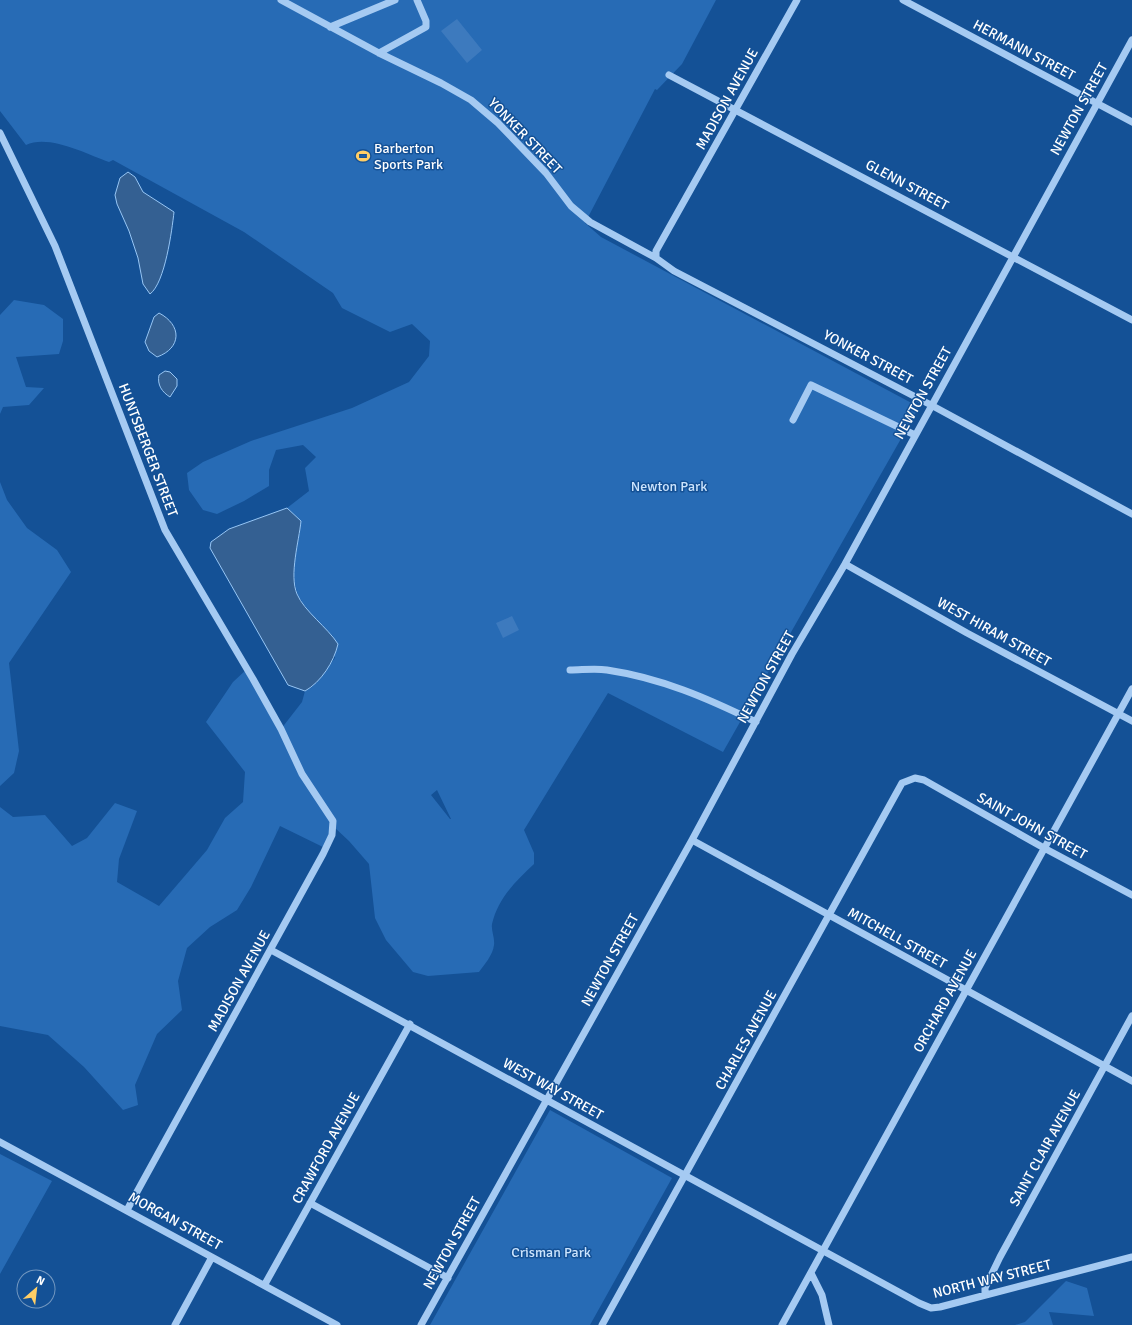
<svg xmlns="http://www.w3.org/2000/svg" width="1132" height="1325" viewBox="0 0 1132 1325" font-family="Signika,sans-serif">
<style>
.green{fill:#276bb5;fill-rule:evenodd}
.water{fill:#346092;stroke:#97c6f5}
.building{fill:#3d7abe}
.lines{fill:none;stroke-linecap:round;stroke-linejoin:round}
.minor{stroke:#a5caf2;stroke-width:7}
.labels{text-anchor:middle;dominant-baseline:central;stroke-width:3;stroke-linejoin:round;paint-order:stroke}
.street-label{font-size:14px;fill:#fff;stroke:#145196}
.poi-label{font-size:14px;fill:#fff;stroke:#145196;text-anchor:start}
.park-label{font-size:14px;fill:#cce4fd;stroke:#145196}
</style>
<rect width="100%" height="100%" fill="#145196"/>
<!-- green -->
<path class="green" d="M0,0H716L682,64L657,90L655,89L585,223L601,237L919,407L723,752L608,693L524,830L534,853V864C516,881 498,898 492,924C491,931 495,938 494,945C493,955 484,965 479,972L428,976L413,972L386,940L375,918L369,864L349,841L334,827L325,848L280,826L251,887L237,910L210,927L187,948L178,981L182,1010L157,1034L135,1085L138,1105L123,1110L84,1067L48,1035L0,1026V807L13,817L45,815L72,846L87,838L115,803L137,811L119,859L117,882L159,906L207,850L225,818L243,802L245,772L206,722L233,682L247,669L281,729L302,702L305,691L312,687L335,658L333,636C323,627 300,604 297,592C290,569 299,544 301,521L287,508L309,491L305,468L316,457L303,445L276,450L269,470V486L244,501L217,514L203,510L189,490L187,473L203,462L251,441L352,408L409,382L429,356L430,341L412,324L390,332L342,308L333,293L244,232L113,160L109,162C86,154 49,134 26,145L0,111ZM437,790L451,819H450L431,795Z
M14,300L44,305L63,319V341L59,354L16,357L26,387L44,388L29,405L3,407L0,414V315Z
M0,482L7,500L27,528L57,550L71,572L9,663L19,751L14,773L0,786Z
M550,1110L672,1178L590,1325H430Z
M0,1154L52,1181L0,1274Z
M1066,1281L1087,1288L1094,1316L1049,1312L1053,1325H1015L1025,1322Z"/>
<!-- water -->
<path class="water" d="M128,172L135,177L143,192L174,212C172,230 165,283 150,294L143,284L138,258L129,231L117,204L115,195L120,178Z
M159,313C182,325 182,348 157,357L149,351L145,342L154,317Z
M165,371L170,372L177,379V386L170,397C162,392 157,385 159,375Z
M287,508L301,521C299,541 289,575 297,594C304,611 328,628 338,644C334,662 321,682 305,691L288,685L210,548L211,542L229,529Z"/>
<!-- building -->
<path class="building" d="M457,19L482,50L467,63L441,31Z
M512,616L519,630L503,638L496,623Z"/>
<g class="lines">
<!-- minor -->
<path class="minor" d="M281,0L379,53L441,83L471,100L498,123L546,173L571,206L590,222L656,258
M797,0L656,251V258L674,271L931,405L1132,514
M903,0L1132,122
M330,27L395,0
M379,53L426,27V21L417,0
M669,75L1132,320
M0,133L55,246L165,530L253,679L281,729L302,774L333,821L332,835L323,854L127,1210
M793,420L811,385L915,435
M845,564L967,633L1132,721
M570,670C582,670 595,668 607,670C661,678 707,698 756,722
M692,840L1132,1081
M271,950L919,1303L931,1308L940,1307L1132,1257
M0,1142L337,1325
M310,1203L448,1278
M811,1273L822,1295L829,1325
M265,1284L410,1024
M985,1294V1288L1000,1257L1132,1016
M175,1325L212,1257
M421,1325L692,840L792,654L845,564L1132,40
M602,1325L902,783L915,778L924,780L1044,848L1132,895
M782,1325L1132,689"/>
</g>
<!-- icons -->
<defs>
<symbol id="stadium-bare" viewBox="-9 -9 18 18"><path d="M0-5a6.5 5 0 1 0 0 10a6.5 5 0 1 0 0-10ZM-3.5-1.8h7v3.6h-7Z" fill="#ffce66" stroke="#145196" stroke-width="2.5" paint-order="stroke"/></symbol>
</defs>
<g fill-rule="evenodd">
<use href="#stadium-bare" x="353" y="146" width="20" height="20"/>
</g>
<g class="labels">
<!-- street labels -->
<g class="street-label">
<text transform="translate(1024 50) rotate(28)">HERMANN STREET</text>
<text transform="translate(727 99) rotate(-61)">MADISON AVENUE</text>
<text transform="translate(1079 109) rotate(-61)">NEWTON STREET</text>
<text transform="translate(525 136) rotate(46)">YONKER STREET</text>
<text transform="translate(907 185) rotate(28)">GLENN STREET</text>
<text transform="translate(868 357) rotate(28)">YONKER STREET</text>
<text transform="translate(923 393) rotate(-61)">NEWTON STREET</text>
<text transform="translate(148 450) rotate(69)">HUNTSBERGER STREET</text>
<text transform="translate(994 632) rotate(29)">WEST HIRAM STREET</text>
<text transform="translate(766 677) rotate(-61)">NEWTON STREET</text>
<text transform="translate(1032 826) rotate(29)">SAINT JOHN STREET</text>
<text transform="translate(897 938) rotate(29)">MITCHELL STREET</text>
<text transform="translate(610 960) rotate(-61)">NEWTON STREET</text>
<text transform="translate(239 981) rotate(-61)">MADISON AVENUE</text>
<text transform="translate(945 1001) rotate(-61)">ORCHARD AVENUE</text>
<text transform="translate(746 1040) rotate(-61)">CHARLES AVENUE</text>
<text transform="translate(553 1089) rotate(29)">WEST WAY STREET</text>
<text transform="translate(326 1148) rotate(-61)">CRAWFORD AVENUE</text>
<text transform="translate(1045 1148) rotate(-61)">SAINT CLAIR AVENUE</text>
<text transform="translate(175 1221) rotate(29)">MORGAN STREET</text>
<text transform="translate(452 1243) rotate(-61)">NEWTON STREET</text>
<text transform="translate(992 1279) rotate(-14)">NORTH WAY STREET</text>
</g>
<!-- poi labels -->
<g class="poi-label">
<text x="374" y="148">Barberton<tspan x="374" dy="16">Sports Park</tspan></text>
</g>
<!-- park labels -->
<g class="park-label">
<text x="669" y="486">Newton Park</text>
<text x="551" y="1252">Crisman Park</text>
</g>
</g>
<!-- north arrow -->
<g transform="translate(36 1289) rotate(28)"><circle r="19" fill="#145196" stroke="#7297c0"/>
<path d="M0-3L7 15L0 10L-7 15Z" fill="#ffce66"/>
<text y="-6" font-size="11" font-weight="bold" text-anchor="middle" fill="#ffffff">N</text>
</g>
</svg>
